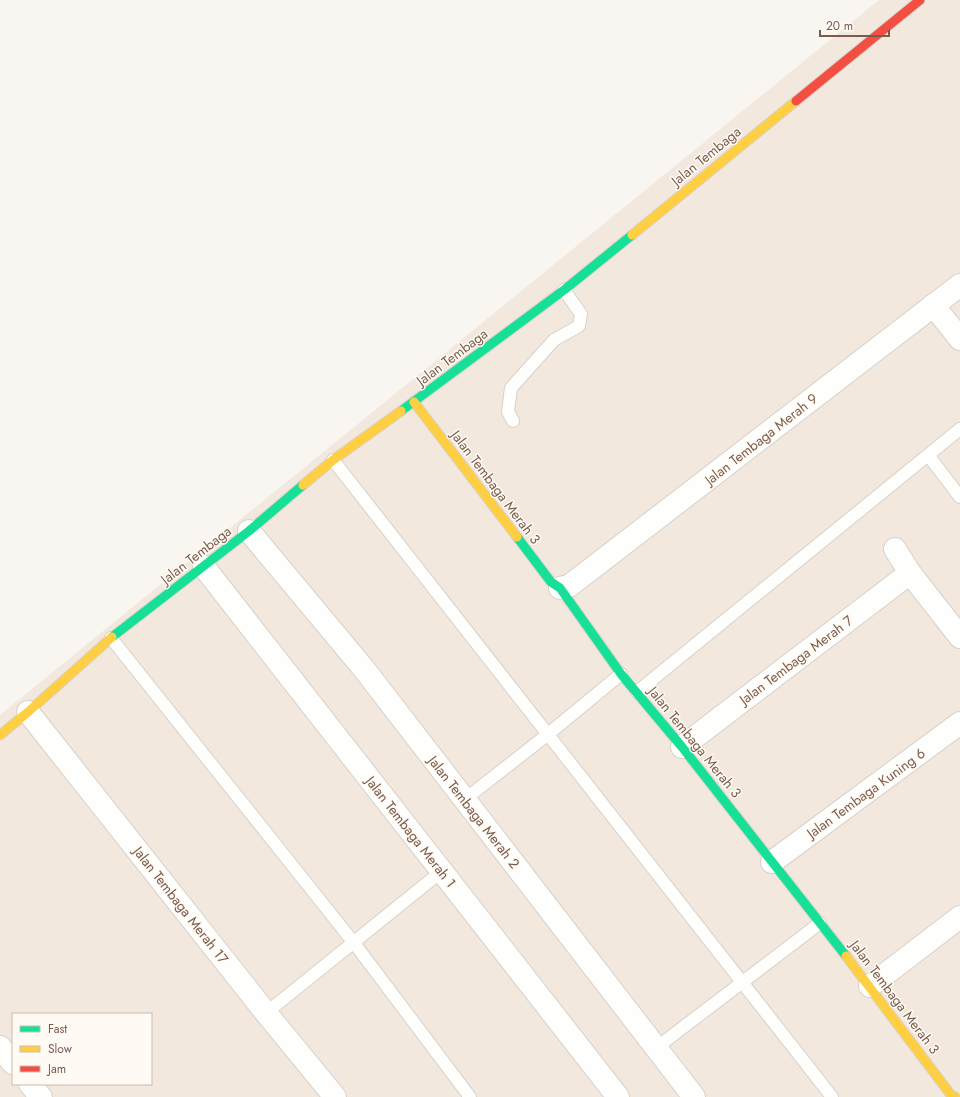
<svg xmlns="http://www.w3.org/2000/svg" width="960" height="1097" viewBox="0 0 960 1097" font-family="Jost,sans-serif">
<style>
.residential{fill:#f2e8de;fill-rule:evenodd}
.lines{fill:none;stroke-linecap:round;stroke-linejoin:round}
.lane-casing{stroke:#d7d1cb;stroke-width:14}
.street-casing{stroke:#d7d1cb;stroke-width:24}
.fast-casing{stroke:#d9d2cb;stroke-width:11}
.slow-casing{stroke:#d9d2cb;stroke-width:11}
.jam-casing{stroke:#d9d2cb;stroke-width:11}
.lane{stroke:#fefefd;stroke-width:12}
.street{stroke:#fefefd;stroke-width:22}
.fast{stroke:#16e098;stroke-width:9}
.slow{stroke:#ffcf43;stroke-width:9}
.jam{stroke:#f24e42;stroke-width:9}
.labels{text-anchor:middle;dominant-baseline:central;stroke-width:3;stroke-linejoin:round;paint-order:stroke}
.street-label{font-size:14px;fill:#7a5c4d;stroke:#fffaf3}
</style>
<rect width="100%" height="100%" fill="#f9f5f0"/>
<!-- residential -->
<path class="residential" d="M879,0H960V1097H0V715ZM13,1014H151V1084H13Z"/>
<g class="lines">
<defs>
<path id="lane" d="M513,421L508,412L511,388L554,340L579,326L581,314L564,290
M928,455L960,497
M333,460L832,1097
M111,638L354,943L470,1097
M637,692L960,429
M464,800L547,735L621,674
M266,1013L442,871
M656,1048L820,923"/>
<path id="street" d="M933,305L960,339
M249,531L364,669L694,1097
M895,549L910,573L960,637
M204,567L618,1097
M560,588L569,586L960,285
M28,712L266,1013L335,1097
M682,747L910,573
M772,862L960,723
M870,986L960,917
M0,1047L13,1063
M30,1084L41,1097"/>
<path id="fast" d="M401,411L564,290L632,235
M517,537L551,582L560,588L621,674L682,747L846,956
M112,637L249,531L303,485"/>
<path id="slow" d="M632,235L796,101
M414,402L517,537
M303,485L333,460L401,411
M0,735L28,712L112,637
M846,956L951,1095L955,1097"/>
<path id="jam" d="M796,101L920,0"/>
</defs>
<!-- lane casing -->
<use href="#lane" class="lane-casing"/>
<!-- street casing -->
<use href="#street" class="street-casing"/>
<!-- fast casing -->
<use href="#fast" class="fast-casing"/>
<!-- slow casing -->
<use href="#slow" class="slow-casing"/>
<!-- jam casing -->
<use href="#jam" class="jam-casing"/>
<!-- lane -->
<use href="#lane" class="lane"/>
<!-- street -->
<use href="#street" class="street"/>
<!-- fast -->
<use href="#fast" class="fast"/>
<!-- slow -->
<use href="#slow" class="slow"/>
<!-- jam -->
<use href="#jam" class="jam"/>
</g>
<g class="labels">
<!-- street labels -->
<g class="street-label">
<text transform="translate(706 156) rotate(-39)">Jalan Tembaga</text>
<text transform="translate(452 357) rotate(-37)">Jalan Tembaga</text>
<text transform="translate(761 439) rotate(-38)">Jalan Tembaga Merah 9</text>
<text transform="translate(496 487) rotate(53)">Jalan Tembaga Merah 3</text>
<text transform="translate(196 555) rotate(-38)">Jalan Tembaga</text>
<text transform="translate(796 660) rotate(-37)">Jalan Tembaga Merah 7</text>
<text transform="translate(695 742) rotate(51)">Jalan Tembaga Merah 3</text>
<text transform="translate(866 793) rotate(-36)">Jalan Tembaga Kuning 6</text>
<text transform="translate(474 812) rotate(52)">Jalan Tembaga Merah 2</text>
<text transform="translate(411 832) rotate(52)">Jalan Tembaga Merah 1</text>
<text transform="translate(181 905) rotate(52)">Jalan Tembaga Merah 17</text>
<text transform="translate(895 997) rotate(53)">Jalan Tembaga Merah 3</text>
</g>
</g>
<!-- legend -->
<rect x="12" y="1013" width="140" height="72" fill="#fffaf3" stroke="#cabbb1"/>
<rect x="20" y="1026" width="20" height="6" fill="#16e098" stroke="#cabbb1"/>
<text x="48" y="1033" font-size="12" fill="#7a5c4d">Fast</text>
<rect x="20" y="1046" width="20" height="6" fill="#ffcf43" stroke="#cabbb1"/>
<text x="48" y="1053" font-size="12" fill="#7a5c4d">Slow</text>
<rect x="20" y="1066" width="20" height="6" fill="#f24e42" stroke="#cabbb1"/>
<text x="48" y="1073" font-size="12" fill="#7a5c4d">Jam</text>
<!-- scale -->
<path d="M820 30v6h69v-6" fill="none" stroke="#7a5c4d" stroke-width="2"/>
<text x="826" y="30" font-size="12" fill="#7a5c4d" stroke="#fffaf3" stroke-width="3" paint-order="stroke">20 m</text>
</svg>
